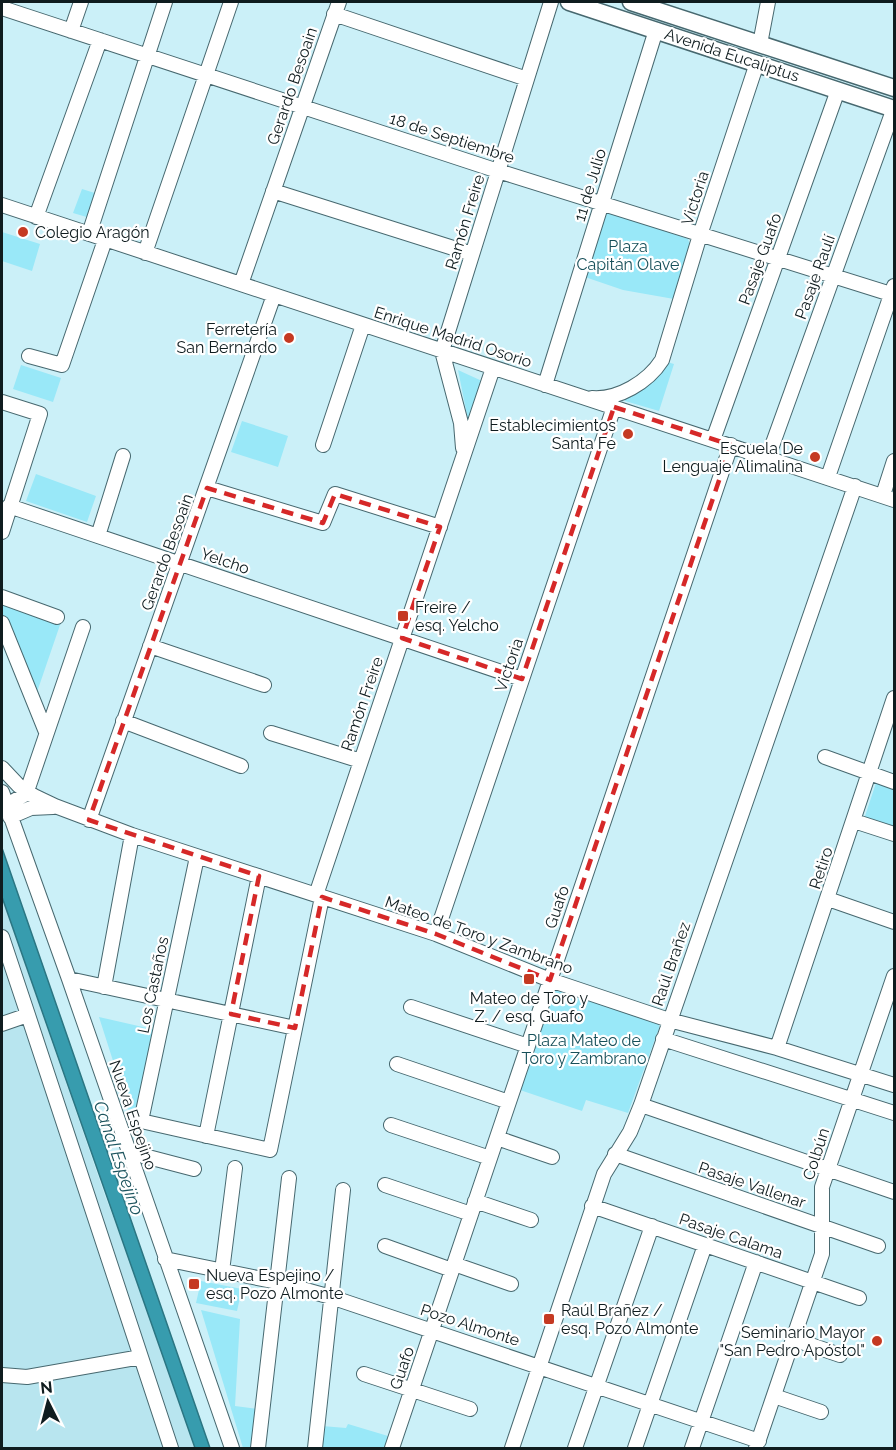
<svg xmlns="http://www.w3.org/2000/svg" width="896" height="1450" viewBox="0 0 896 1450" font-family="Raleway,sans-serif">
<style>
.built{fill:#b8e5ef}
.green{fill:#99e8f8}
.water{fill:#379cae;stroke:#2b7683;stroke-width:1.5}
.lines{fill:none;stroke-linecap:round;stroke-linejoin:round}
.minor-casing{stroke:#47686f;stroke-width:16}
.major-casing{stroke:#47686f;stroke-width:19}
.minor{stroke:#fff;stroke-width:14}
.major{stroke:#fff;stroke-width:16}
.marked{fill:none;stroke:#d62828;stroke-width:4.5;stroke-dasharray:12 8;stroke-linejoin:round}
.poi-dot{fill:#c53922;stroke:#fff;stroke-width:2}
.labels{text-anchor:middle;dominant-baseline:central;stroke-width:4.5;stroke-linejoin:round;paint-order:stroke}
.street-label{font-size:16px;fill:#0f1c1f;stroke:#fff}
.poi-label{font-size:16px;fill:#0f1c1f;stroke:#fff;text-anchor:start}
.park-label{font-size:16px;fill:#17505a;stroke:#fff}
.water-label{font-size:18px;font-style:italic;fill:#1c545e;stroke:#fff}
</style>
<rect width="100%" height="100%" fill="#cbf0f8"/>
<!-- built -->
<path class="built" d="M2,897L105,1196L139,1284L195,1448H2Z"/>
<!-- green -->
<path class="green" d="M82,189L98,194L90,218L73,213Z
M608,212L688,239L690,245L674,299L623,290L582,276L603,213Z
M2,232L40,244L32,271L2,261Z
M667,362L674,364L659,411L625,401V396Z
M21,365L61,378L53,402L13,389Z
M458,370L482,381L469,425Z
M242,421L288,436L278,467L231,452Z
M36,474L96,496L87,522L26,501Z
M5,603L61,622L36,695L2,613V606Z
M876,783L894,789V832L863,822Z
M556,987L659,1024V1028L628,1113L586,1100L582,1111L517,1089L550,991Z
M99,1017L156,1030L136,1115L130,1114Z
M201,1281L242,1289L237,1311L196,1303Z
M201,1310L240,1319L235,1406L257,1409L255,1448H243Z
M348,1424L388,1436L384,1448H319L322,1426L346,1428Z"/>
<!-- water -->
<path class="water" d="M2,848L210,1448H195L2,897Z"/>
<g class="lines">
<defs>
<path id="minor" d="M2,8L498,171L894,295
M334,14L527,79
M71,31L81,2
M760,44L768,2
M273,191L472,254
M2,205L894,500
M36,217L100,40
M89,234L165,2
M145,253L231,2
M241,284L339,2
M29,356L62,365L105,240
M545,385L656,30
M592,398C618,400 648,382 662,360L700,235L757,63
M2,402L40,414L2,532
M713,440L838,90
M323,445L363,325
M463,448L461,423L442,351L551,2
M768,457L894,108
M828,477L894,286
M207,488L323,523L335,494L440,527
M883,495L894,461
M9,506L522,679
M98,536L123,456
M2,597L57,617
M2,623L46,732
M150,646L264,685
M123,721L241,766
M271,733L361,761
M825,757L894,782
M2,768L19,786L34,796L55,806L132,835L436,934L550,980L669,1020L777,1048L894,1085
M2,792L69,979L232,1448
M7,808L12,802L26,794L83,627
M10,817L31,808L53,807
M89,820L274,295
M854,821L894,834
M197,857L141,1121L270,1150L322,897
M316,895L493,368
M828,899L894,922
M436,934L614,407
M2,937L28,1015
M69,979L295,1028
M104,987L132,835
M411,1007L528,1046
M2,1024L28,1015L171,1448
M663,1039L894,1113
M777,1048L894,698
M397,1064L509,1102
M641,1105L894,1192
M391,1125L490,1158
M206,1136L259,876
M497,1138L552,1157
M129,1152L194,1169
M615,1154L878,1246
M385,1185L471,1214
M475,1201L531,1220
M592,1206L859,1298
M385,1246L452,1270
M165,1259L277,1282L331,1297L759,1441
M454,1264L511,1284
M222,1271L235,1168
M793,1339L840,1355
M364,1374L470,1409
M2,1375L27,1377L141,1357
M774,1396L821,1412
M258,1448L289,1178
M315,1448L343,1190
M392,1448L731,445
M512,1448L604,1174L630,1132L641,1105L855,486
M575,1448L652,1226
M635,1448L705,1245
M692,1448L756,1262
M756,1448L822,1254V1187L894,976"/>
<path id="major" d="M569,2L894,109
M631,2L894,88"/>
</defs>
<!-- minor casing -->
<use href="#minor" class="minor-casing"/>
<!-- major casing -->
<use href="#major" class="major-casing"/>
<!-- minor -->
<use href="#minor" class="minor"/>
<!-- major -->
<use href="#major" class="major"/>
</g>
<!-- marked area -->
<path class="marked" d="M614,407L731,445L550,980L436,934L322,897L295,1028L231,1014L259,876L89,820L207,488L323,523L335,494L440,527L402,638L522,679Z"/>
<!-- markers -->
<g class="poi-dot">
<circle cx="23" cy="232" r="6"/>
<circle cx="289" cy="338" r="6"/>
<circle cx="628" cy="434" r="6"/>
<circle cx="815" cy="457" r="6"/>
<rect x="397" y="610" width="12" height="12" rx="3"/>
<rect x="523" y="973" width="12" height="12" rx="3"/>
<rect x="188" y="1278" width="12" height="12" rx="3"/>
<rect x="543" y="1313" width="12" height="12" rx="3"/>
<circle cx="877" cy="1341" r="6"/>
</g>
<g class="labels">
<!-- street labels -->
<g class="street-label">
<text transform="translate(732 55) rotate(18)">Avenida Eucaliptus</text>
<text transform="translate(292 86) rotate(-71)">Gerardo Besoain</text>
<text transform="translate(452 138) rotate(18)">18 de Septiembre</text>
<text transform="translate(590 185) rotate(-73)">11 de Julio</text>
<text transform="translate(695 198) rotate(-72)">Victoria</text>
<text transform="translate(465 222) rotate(-73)">Ramón Freire</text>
<text transform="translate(760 259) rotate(-70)">Pasaje Guafo</text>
<text transform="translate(815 277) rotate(-70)">Pasaje Raulí</text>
<text transform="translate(453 337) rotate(18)">Enrique Madrid Osorio</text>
<text transform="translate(167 552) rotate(-70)">Gerardo Besoain</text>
<text transform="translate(225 561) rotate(19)">Yelcho</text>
<text transform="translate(509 665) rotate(-71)">Victoria</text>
<text transform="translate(362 704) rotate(-71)">Ramón Freire</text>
<text transform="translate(821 868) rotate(-72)">Retiro</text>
<text transform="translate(557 907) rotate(-71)">Guafo</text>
<text transform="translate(479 935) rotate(20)">Mateo de Toro y Zambrano</text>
<text transform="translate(671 964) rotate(-71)">Raúl Brañez</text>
<text transform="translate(153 985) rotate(-78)">Los Castaños</text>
<text transform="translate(133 1115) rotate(71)">Nueva Espejino</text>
<text transform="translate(816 1154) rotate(-72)">Colbún</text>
<text transform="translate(752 1185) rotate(19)">Pasaje Vallenar</text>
<text transform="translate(731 1236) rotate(19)">Pasaje Calama</text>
<text transform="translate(470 1325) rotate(18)">Pozo Almonte</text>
<text transform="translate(402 1368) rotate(-71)">Guafo</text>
</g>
<!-- poi labels -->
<g class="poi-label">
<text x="35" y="232">Colegio Aragón</text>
<text x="277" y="329" text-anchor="end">Ferretería<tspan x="277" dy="18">San Bernardo</tspan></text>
<text x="616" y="425" text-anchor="end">Establecimientos<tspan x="616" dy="18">Santa Fe</tspan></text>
<text x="803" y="448" text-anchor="end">Escuela De<tspan x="803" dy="18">Lenguaje Alimalina</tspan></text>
<text x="415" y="607">Freire /<tspan x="415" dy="18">esq. Yelcho</tspan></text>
<text x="529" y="998" text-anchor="middle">Mateo de Toro y<tspan x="529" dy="18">Z. / esq. Guafo</tspan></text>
<text x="206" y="1275">Nueva Espejino /<tspan x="206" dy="18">esq. Pozo Almonte</tspan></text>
<text x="561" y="1310">Raúl Brañez /<tspan x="561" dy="18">esq. Pozo Almonte</tspan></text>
<text x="865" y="1332" text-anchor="end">Seminario Mayor<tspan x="865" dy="18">"San Pedro Apóstol"</tspan></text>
</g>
<!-- park labels -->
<g class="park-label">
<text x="628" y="246">Plaza<tspan x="628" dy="18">Capitán Olave</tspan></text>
<text x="584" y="1040">Plaza Mateo de<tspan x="584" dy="18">Toro y Zambrano</tspan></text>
</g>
<!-- water labels -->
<g class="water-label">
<text transform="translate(119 1158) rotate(71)">Canal Espejino</text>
</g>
</g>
<!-- border -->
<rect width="896" height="1450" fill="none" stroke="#0f1c1f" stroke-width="6"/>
<!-- north arrow -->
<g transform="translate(48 1402) rotate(354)" stroke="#ffffff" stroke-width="4.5" paint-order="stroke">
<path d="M0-4.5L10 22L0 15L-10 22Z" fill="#0f1c1f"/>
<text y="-9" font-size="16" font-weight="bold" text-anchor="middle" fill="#0f1c1f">N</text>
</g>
</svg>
